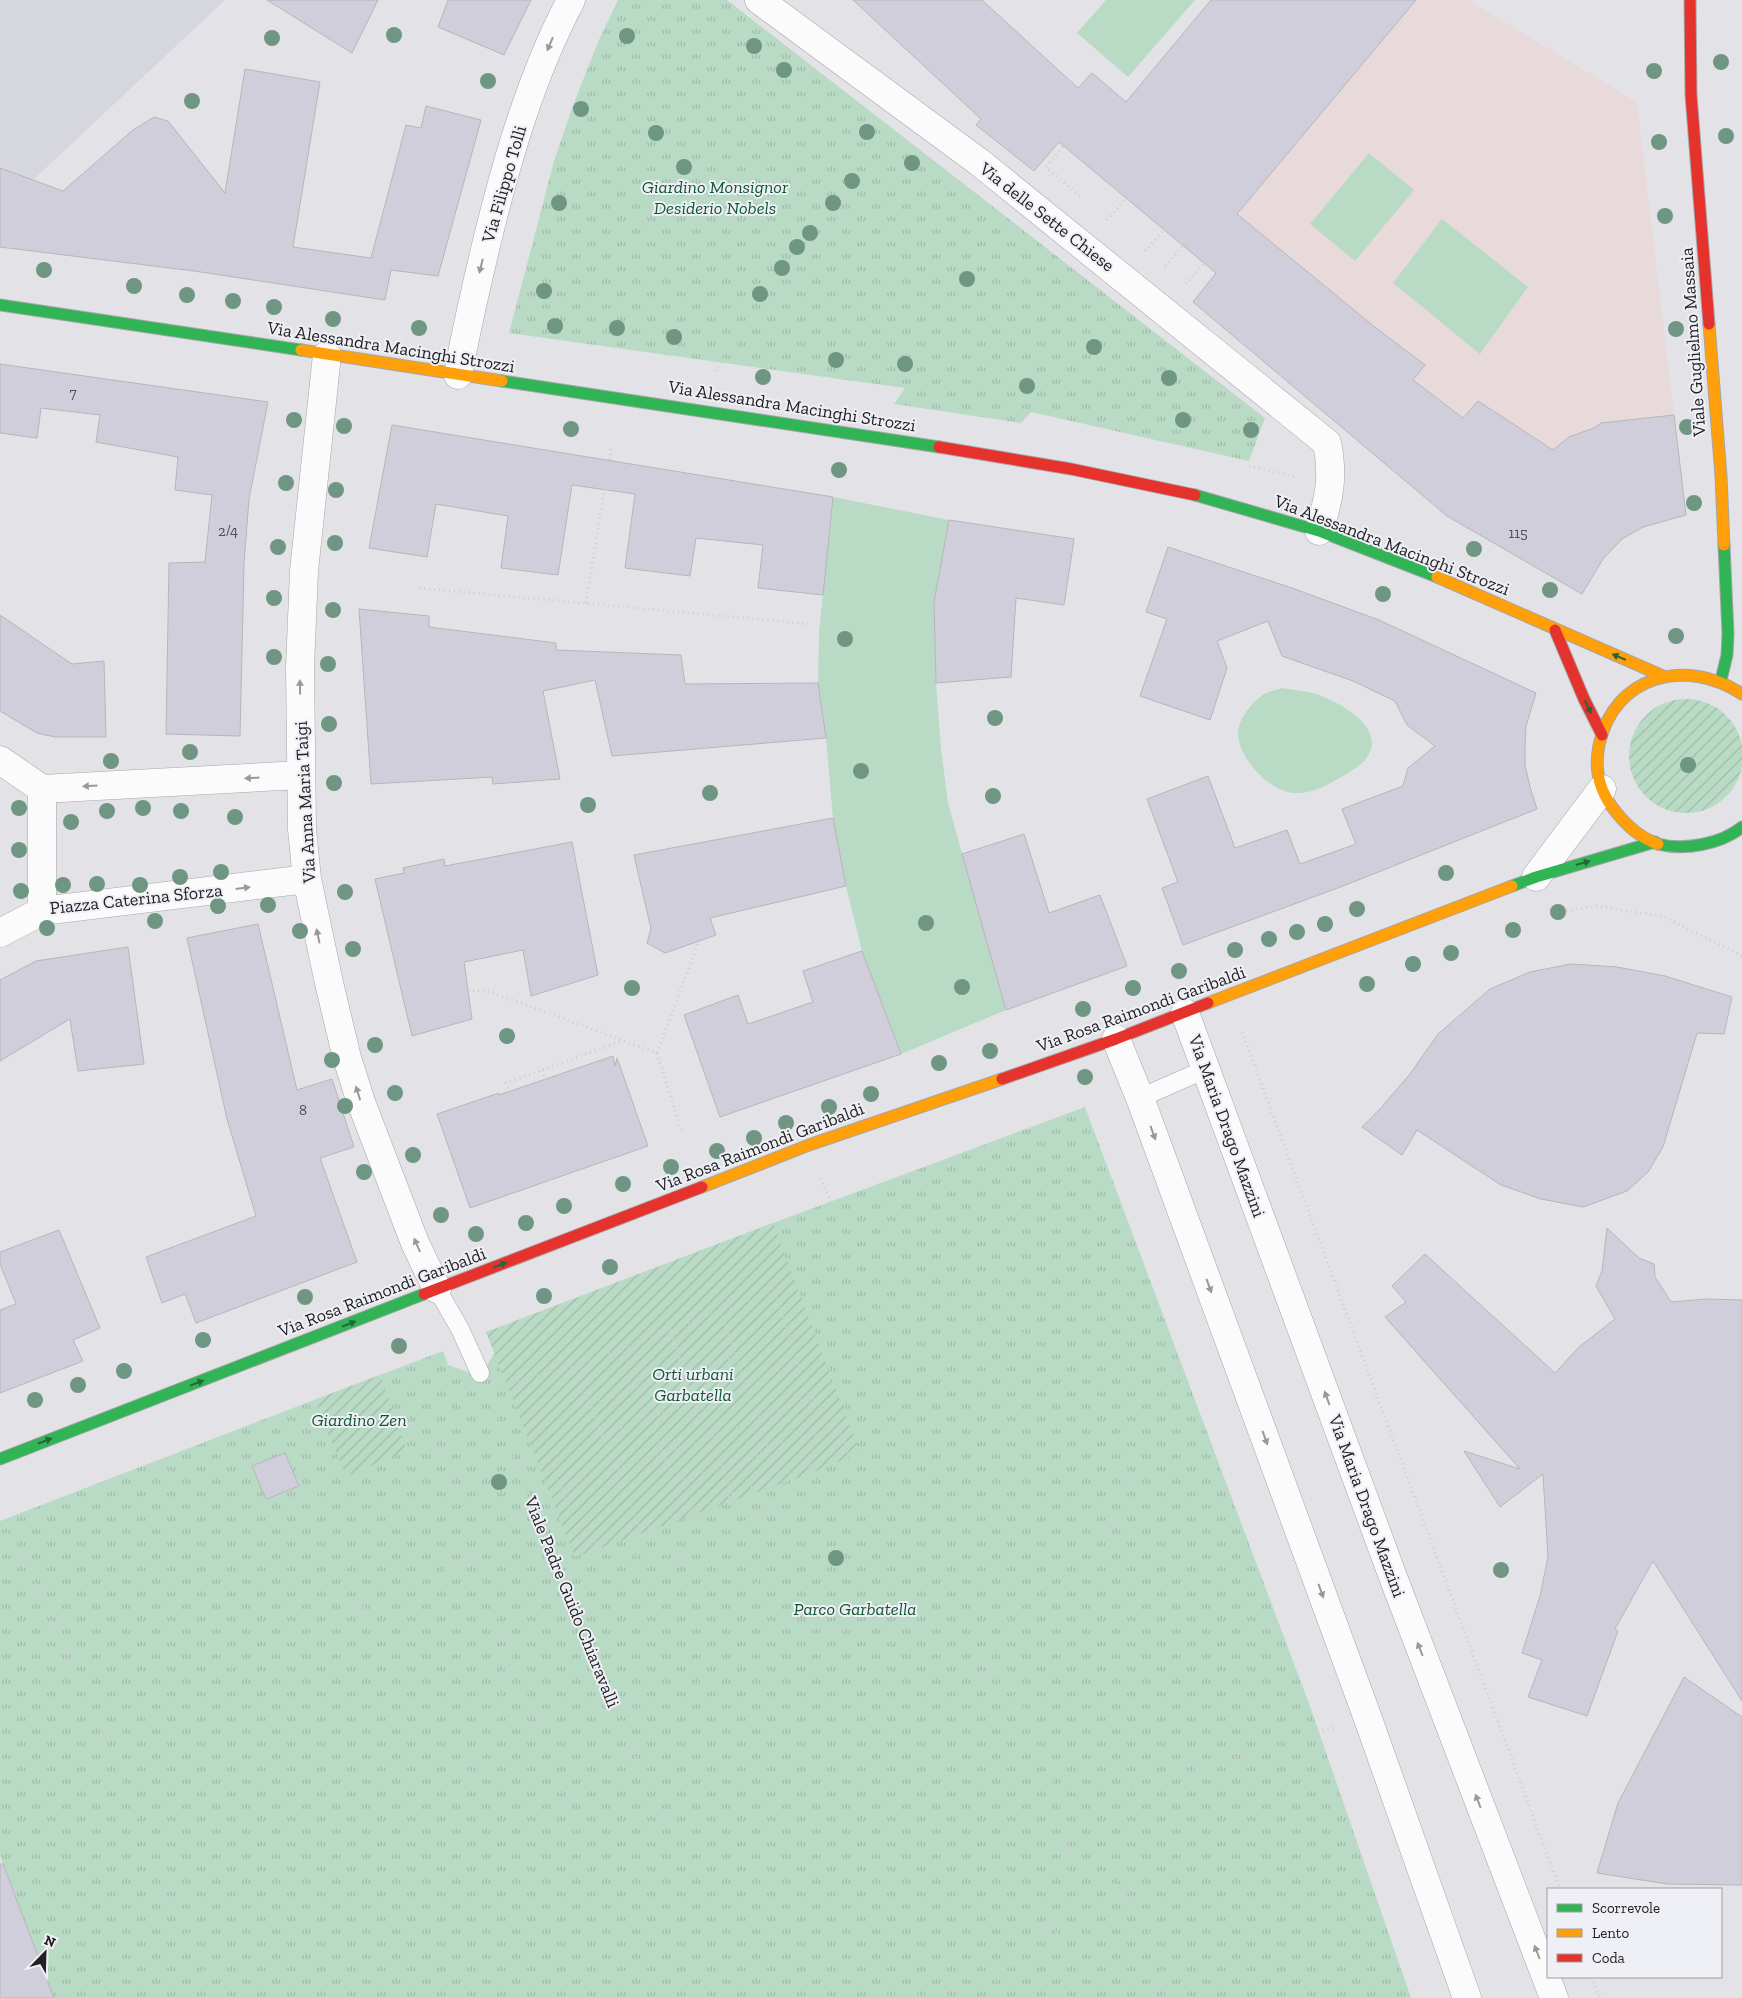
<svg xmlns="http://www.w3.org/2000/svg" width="1742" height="1998" viewBox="0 0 1742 1998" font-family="'Zilla Slab',serif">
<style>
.built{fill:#d5d6de}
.education{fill:#e8dada}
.grass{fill:#b9dac5}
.park{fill:url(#park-tufts)}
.garden{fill:url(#garden-furrows)}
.building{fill:#d1cedb;stroke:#b6b6b9}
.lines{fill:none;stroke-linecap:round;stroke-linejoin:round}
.lane-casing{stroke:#a6a6a9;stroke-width:19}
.street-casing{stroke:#a6a6a9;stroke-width:29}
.fast-casing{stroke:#a6a6a9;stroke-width:13}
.slow-casing{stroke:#a6a6a9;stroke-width:13}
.jam-casing{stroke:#a6a6a9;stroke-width:13}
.path{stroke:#cececf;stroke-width:3;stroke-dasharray:1 4;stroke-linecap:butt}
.lane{stroke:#fbfbfb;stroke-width:18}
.street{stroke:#fbfbfb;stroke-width:28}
.fast{stroke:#30b455;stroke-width:11}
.slow{stroke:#ff9f0a;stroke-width:11}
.jam{stroke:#e5322d;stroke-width:11}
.tree{fill:#6e9683}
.oneway{fill:#99999b}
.oneway2{fill:#28643b}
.labels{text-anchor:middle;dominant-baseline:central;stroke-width:4;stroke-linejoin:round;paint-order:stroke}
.number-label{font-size:15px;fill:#4e4d52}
.street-label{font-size:18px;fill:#222225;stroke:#efeff6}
.park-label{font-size:18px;font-style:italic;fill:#0e5731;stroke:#efeff6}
</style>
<defs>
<pattern id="park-tufts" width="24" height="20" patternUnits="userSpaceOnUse" patternTransform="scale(1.25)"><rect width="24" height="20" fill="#b9dac5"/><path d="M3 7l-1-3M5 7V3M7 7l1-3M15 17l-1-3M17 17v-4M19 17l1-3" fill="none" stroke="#9fbba9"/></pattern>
<pattern id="garden-furrows" width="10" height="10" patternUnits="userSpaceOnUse" patternTransform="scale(1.25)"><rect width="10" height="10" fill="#b9dac5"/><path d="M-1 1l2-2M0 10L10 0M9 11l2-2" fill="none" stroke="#9fbba9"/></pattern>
</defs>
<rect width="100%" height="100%" fill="#e3e3e7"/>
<!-- built -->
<path class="built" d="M0,0H225L33,180V216L29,250L0,247Z"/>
<!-- education -->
<path class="education" d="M1416,0H1468L1637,102L1686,515L1643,527L1622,539L1603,559L1589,580L1424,496L1316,406L1376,328L1254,228L1238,212Z"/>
<!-- grass -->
<path class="grass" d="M1106,0H1195L1128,77L1077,33Z
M1369,153L1414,190L1355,261L1310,224Z
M1442,219L1528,287L1480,354L1393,283Z
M833,497L949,520L934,602L936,683L941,748L948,803L1006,1010L901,1054L862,951L846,886L833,818L826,738L818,683L819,632Z
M1282,688C1293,690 1306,691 1316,694C1339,702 1389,728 1366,759C1361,765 1349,773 1341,777C1329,784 1314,793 1299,793C1272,795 1239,760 1238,734C1238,719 1252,702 1264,694C1269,691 1277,690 1282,688Z"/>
<!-- park -->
<path class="park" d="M618,0H727L1265,418L1249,461L1031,412L1021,423L894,404L905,388L509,333L554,161L572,108L598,42Z
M1085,1107L1311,1709L1411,1998H54L0,1856V1521L314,1400L443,1351L448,1365L474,1374L484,1371L494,1353L486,1332L773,1223Z"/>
<!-- garden -->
<path class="garden" d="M1629 756a57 57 0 1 1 114 0a57 57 0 1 1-114 0Z
M773,1223L860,1453L808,1474L575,1557L486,1332Z
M380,1375L407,1451L346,1476L314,1400Z"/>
<!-- building -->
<path class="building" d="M267,0H378L352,53Z
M448,0H531L504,55L438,27Z
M853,0H982L1078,88L1092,73L1126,102L1211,0H1416L1237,214L1376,328L1425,365L1413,380L1463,418L1478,401L1553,450L1569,437L1594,428L1601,423L1674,415L1686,515L1643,527L1622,539L1603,559L1582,594L1447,516L1193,302L1216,273L1059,142L1034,171L976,125L981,119Z
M245,69L320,82L293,247L371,258L406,125L421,128L426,106L481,120L438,276L391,270L385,300L194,271L0,247V168L63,191L133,130L154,117L168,121L225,193Z
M0,364L268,402L249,499L244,564L240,736L166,734L169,563L205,562L212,495L175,490L178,457L96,442L100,415L41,408L37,438L0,433Z
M392,425L833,497L823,595L758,588L763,545L696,538L690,576L625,568L635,494L572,485L558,575L501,568L508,516L436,504L427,557L369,548Z
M949,520L1074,539L1064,605L1016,598L1011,677L936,683L934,602Z
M1168,547L1292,588L1379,620L1536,693L1526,726L1525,746V765L1530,787L1537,809L1343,886L1183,945L1162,888L1178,882L1147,799L1208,776L1235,848L1287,830L1300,864L1356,844L1342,809L1403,786L1408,768L1435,746L1407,725L1395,701L1353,681L1282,656L1268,621L1217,641L1227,668L1210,720L1140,696L1167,619L1146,612Z
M359,609L429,616V627L556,643V650L681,655L685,684L818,683L826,738L612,756L595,680L543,691L560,779L493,784L492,777L371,784Z
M0,615L72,664L104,661L106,737H55L37,733L0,711Z
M833,818L846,886L710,918L716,935L665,953L647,943L651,929L634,855Z
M1024,834L1049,913L1100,895L1127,966L1006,1010L962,854Z
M572,842L598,975L531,996L523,950L464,962L472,1019L412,1036L375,879L404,873L403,868L444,859L445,866Z
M258,924L297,1090L332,1079L354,1147L320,1158L357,1262L196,1323L185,1294L162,1303L146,1257L256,1216L227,1119L187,938Z
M128,947L144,1064L78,1071L70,1019L0,1061V980L36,961Z
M862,951L901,1054L720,1117L684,1015L738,995L748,1024L813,1002L803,971Z
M1571,964L1617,967L1665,976L1732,997L1724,1034L1697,1033L1663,1147L1648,1172L1627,1191L1583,1207L1541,1199L1501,1185L1417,1130L1402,1155L1362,1127L1379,1110L1410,1074L1438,1034L1490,989L1530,972Z
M613,1056L615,1066L617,1058L648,1146L470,1208L437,1114L499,1093V1095Z
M1607,1228L1639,1258L1654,1264L1655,1277L1671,1302L1707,1299L1742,1300V1701L1653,1561L1615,1629L1618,1631L1587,1716L1528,1697L1542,1660L1522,1653L1540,1596L1548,1557L1543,1474L1500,1507L1464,1451L1520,1469L1385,1317L1406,1302L1392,1286L1425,1254L1555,1373L1579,1347L1615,1319L1596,1286L1602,1271Z
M59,1230L100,1328L73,1340L83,1361L0,1393V1310L16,1304L0,1264V1252Z
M285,1453L299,1486L266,1499L252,1466Z
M1684,1677L1742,1717V1885L1667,1884L1597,1873L1618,1803Z
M0,1864H3L54,1998H0Z"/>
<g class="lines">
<defs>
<path id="lane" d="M1140,1098L1206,1069
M437,1289L460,1329L480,1373"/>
<path id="street" d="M759,0L979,162L1327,443C1334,477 1329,499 1319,531
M327,355L304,571L300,667L302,829L307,879L329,983L347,1058L361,1102L415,1243L437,1289
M458,375C466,329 477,283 488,237C508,156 532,74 571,0
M0,760L42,789
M301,775L42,789V911L307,879
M1536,877L1602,789
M0,933L42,911
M1185,1013L1393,1577L1554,1998
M1116,1039L1140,1098L1367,1716L1467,1998"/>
<path id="fast" d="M0,305L301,350
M502,381L939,447
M1195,495L1319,531L1437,577
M1721,680L1727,655L1728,634L1724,545
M1658,844C1684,851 1721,844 1742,827
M1512,886L1536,877L1655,842
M0,1459L424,1294"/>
<path id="slow" d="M1709,324L1721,476L1724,545
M301,350L502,381
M1437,577L1663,676
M1658,844C1641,838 1627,826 1616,812C1600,793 1594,770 1599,745C1614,675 1686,657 1742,694
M1208,1003L1512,886
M702,1187L809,1145L1002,1079"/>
<path id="jam" d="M1690,0L1691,95L1709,324
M939,447L1071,469L1195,495
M1555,630L1584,699L1602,735
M1002,1079L1116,1039L1208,1003
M424,1294L702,1187"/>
</defs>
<!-- lane casing -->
<use href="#lane" class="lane-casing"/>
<!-- street casing -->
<use href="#street" class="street-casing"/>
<!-- fast casing -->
<use href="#fast" class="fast-casing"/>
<!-- slow casing -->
<use href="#slow" class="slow-casing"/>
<!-- jam casing -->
<use href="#jam" class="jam-casing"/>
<!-- path -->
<path class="path" d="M1036,63L1066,91
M1080,196L1046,167L1075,133L1088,144
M1107,220L1126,198
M1145,251L1174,218
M1165,266L1199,227
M1186,284L1215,251
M715,371L898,145
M1249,466L1295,477
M419,588L810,624
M586,603L611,448
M1550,908L1552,913L1596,906L1662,916L1742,956
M468,990L491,992L657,1053L699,941
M1242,1032L1560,1889
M657,1053L682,1133
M542,1070L556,1109
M520,1121L506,1083L622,1041
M821,1178C826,1194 834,1208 840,1223C850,1247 862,1291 882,1307C900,1320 926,1326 947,1326C960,1325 975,1322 988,1323C1004,1325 1017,1330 1031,1336C1082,1357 1105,1383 1120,1436C1125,1453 1129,1470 1127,1488C1124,1518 1103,1553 1080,1572C1063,1585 1040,1590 1024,1603C1002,1619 996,1652 988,1676
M720,1310L779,1477
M670,1329L694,1402L711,1437L733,1494
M623,1347C636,1382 647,1418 662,1451C671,1471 681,1490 690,1510
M574,1366L640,1529
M520,1381L547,1457L582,1539L591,1544L640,1529L809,1465
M745,1382L799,1363
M508,1384L574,1366L774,1291
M464,1396L450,1427L444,1451L454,1496L474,1556L508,1640L634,1998
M491,1400L665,1831
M590,1404L736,1356
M698,1409L748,1389
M407,1419L414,1440
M833,1426L828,1432L816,1436C813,1445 808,1457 810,1466C816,1494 837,1515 857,1532
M602,1435L694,1402
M403,1441L414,1440L444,1451
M767,1446L808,1435L816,1436L810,1422L811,1396L772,1286
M305,1466L365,1606
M724,1470L769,1450
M678,1480L723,1467
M561,1487L711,1437L811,1396
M0,1525L19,1547L87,1703L106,1742L215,1998
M591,1544L593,1550L629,1556L672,1555L819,1488
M672,1555L688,1564H709L775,1591L788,1594L837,1581L852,1574L858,1563L860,1553L850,1466L845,1440L833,1426L824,1408L811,1396
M614,1704L633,1709L646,1705L814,1635L839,1630L864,1634L988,1676C993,1679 1000,1681 1005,1685C1023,1698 1030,1728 1038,1748C1056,1791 1080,1852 1063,1899C1057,1915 1046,1926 1035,1940C1022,1958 1003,1978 982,1988C944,1998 902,1991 862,1998
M106,1742L235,1667L474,1556L533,1503
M466,1775L486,1749L500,1710L507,1643
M1053,1781L1093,1801L1336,1727
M1068,1845L1100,1855L1132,1897L1149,1933L1166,1985L1163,1998
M1041,1934L1080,1930L1105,1937L1129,1953L1157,1998
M1592,1977L1600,1998"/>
<!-- lane -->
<use href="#lane" class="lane"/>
<!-- street -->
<use href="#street" class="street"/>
<!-- fast -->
<use href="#fast" class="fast"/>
<!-- slow -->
<use href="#slow" class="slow"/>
<!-- jam -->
<use href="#jam" class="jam"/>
</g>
<!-- trees -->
<g class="tree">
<circle cx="394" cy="35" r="8"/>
<circle cx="627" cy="36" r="8"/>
<circle cx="272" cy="38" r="8"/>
<circle cx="754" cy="46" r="8"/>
<circle cx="1721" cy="62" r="8"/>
<circle cx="784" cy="70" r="8"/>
<circle cx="1654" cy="71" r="8"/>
<circle cx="488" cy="81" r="8"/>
<circle cx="192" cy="101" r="8"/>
<circle cx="581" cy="109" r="8"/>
<circle cx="867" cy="132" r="8"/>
<circle cx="656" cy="133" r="8"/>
<circle cx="1726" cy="136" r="8"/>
<circle cx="1659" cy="142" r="8"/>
<circle cx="912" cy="163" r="8"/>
<circle cx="684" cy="167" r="8"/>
<circle cx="852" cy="181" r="8"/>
<circle cx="559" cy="203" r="8"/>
<circle cx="833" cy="203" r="8"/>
<circle cx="1665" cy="216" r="8"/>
<circle cx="810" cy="233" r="8"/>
<circle cx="797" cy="247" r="8"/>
<circle cx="782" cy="268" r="8"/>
<circle cx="44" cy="270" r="8"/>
<circle cx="967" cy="279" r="8"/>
<circle cx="134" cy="286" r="8"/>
<circle cx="544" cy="291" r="8"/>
<circle cx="760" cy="294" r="8"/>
<circle cx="187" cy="295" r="8"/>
<circle cx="233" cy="301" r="8"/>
<circle cx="274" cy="307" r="8"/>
<circle cx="333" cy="319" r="8"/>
<circle cx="555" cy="326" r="8"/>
<circle cx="419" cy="328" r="8"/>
<circle cx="617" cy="328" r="8"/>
<circle cx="1676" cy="329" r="8"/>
<circle cx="674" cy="337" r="8"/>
<circle cx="1094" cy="347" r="8"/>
<circle cx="836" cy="360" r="8"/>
<circle cx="905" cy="364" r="8"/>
<circle cx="763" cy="377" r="8"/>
<circle cx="1169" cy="378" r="8"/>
<circle cx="1027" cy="386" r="8"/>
<circle cx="294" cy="420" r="8"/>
<circle cx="1183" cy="420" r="8"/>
<circle cx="344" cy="426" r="8"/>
<circle cx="1687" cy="427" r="8"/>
<circle cx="571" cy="429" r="8"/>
<circle cx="1251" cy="430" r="8"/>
<circle cx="839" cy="470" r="8"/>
<circle cx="286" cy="483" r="8"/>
<circle cx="336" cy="490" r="8"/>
<circle cx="1694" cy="503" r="8"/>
<circle cx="335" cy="543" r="8"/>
<circle cx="278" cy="547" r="8"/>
<circle cx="1474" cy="549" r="8"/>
<circle cx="1550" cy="590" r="8"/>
<circle cx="1383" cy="594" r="8"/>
<circle cx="274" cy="598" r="8"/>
<circle cx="333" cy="610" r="8"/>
<circle cx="1676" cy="636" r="8"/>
<circle cx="845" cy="639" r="8"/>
<circle cx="274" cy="657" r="8"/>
<circle cx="328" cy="664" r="8"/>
<circle cx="995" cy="718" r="8"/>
<circle cx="329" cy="724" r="8"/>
<circle cx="190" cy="752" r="8"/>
<circle cx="111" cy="761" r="8"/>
<circle cx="1688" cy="765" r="8"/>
<circle cx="861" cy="771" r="8"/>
<circle cx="334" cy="783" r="8"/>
<circle cx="710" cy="793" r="8"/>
<circle cx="993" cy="796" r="8"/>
<circle cx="588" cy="805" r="8"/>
<circle cx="19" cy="808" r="8"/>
<circle cx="143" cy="808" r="8"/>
<circle cx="107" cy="811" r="8"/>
<circle cx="181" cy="811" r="8"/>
<circle cx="235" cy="817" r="8"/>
<circle cx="71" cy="822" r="8"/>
<circle cx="19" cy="850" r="8"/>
<circle cx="221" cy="872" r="8"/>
<circle cx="1446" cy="873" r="8"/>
<circle cx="180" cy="877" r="8"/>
<circle cx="97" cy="884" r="8"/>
<circle cx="63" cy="885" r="8"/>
<circle cx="140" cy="885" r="8"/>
<circle cx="21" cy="891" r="8"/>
<circle cx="345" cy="892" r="8"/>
<circle cx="268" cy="905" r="8"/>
<circle cx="218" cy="906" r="8"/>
<circle cx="1357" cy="909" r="8"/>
<circle cx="1558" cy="912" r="8"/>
<circle cx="155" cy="921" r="8"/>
<circle cx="926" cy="923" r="8"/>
<circle cx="1325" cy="924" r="8"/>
<circle cx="47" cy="928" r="8"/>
<circle cx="1513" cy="930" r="8"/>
<circle cx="300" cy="931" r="8"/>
<circle cx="1297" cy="932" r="8"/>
<circle cx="1269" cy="939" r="8"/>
<circle cx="353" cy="949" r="8"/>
<circle cx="1235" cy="950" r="8"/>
<circle cx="1451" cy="953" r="8"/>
<circle cx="1413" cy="964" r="8"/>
<circle cx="1179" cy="971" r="8"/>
<circle cx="1367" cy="984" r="8"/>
<circle cx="962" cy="987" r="8"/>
<circle cx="632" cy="988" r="8"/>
<circle cx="1133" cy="988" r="8"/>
<circle cx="1083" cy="1009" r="8"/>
<circle cx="507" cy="1036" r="8"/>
<circle cx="375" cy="1045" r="8"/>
<circle cx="990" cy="1051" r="8"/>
<circle cx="332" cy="1060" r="8"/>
<circle cx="939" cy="1063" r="8"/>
<circle cx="1085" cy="1077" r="8"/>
<circle cx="395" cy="1093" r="8"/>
<circle cx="871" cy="1094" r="8"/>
<circle cx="345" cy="1106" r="8"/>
<circle cx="829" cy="1107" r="8"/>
<circle cx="786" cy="1123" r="8"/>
<circle cx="754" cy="1138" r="8"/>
<circle cx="717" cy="1151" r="8"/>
<circle cx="413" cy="1155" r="8"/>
<circle cx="671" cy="1167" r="8"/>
<circle cx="364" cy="1172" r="8"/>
<circle cx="623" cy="1184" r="8"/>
<circle cx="564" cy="1206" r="8"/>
<circle cx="441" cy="1215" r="8"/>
<circle cx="526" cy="1223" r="8"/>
<circle cx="476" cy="1234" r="8"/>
<circle cx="610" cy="1267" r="8"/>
<circle cx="544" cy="1296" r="8"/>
<circle cx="305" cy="1297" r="8"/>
<circle cx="203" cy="1340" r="8"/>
<circle cx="399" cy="1346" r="8"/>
<circle cx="124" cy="1371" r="8"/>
<circle cx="78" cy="1385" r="8"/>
<circle cx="35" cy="1400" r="8"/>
<circle cx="499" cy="1482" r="8"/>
<circle cx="836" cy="1558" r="8"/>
<circle cx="1501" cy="1570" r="8"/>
</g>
<!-- one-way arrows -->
<defs><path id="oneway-solid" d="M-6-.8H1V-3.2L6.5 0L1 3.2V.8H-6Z" transform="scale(1.25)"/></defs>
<g class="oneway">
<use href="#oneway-solid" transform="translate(550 44) rotate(113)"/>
<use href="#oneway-solid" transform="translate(481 266) rotate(104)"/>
<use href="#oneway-solid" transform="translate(300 687) rotate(-91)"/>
<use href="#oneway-solid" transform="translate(252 778) rotate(177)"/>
<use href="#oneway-solid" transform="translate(90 786) rotate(177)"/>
<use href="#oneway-solid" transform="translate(243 888) rotate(-7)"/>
<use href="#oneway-solid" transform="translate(318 936) rotate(-102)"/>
<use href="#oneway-solid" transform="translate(358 1093) rotate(-107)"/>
<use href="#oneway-solid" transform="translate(1153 1133) rotate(70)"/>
<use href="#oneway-solid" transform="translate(417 1245) rotate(-114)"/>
<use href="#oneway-solid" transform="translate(1209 1286) rotate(70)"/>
<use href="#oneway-solid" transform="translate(1327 1398) rotate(-110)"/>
<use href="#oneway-solid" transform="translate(1265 1438) rotate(70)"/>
<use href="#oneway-solid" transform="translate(1321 1591) rotate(70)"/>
<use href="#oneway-solid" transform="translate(1420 1649) rotate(-111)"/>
<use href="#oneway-solid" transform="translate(1478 1801) rotate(-111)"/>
<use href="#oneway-solid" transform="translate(1537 1952) rotate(-111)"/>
</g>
<g class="oneway2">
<use href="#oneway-solid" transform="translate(1619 657) rotate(-157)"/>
<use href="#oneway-solid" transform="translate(1588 707) rotate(64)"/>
<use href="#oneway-solid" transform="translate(1583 863) rotate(-16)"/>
<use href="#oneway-solid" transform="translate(500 1265) rotate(-21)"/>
<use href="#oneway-solid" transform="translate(349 1324) rotate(-21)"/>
<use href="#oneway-solid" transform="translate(197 1383) rotate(-21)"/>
<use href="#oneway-solid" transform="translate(45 1441) rotate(-21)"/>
</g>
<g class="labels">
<!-- number labels -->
<g class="number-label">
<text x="73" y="393">7</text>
<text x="228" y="531">2/4</text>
<text x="1518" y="533">115</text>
<text x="303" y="1110">8</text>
</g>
<!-- street labels -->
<g class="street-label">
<text transform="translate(504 184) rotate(-74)">Via Filippo Tolli</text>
<text transform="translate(1047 217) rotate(38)">Via delle Sette Chiese</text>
<text transform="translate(1693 342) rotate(-94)">Viale Guglielmo Massaia</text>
<text transform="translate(391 347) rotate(9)">Via Alessandra Macinghi Strozzi</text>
<text transform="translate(792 406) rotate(9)">Via Alessandra Macinghi Strozzi</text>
<text transform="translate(1392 545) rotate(21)">Via Alessandra Macinghi Strozzi</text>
<text transform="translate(305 802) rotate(-93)">Via Anna Maria Taigi</text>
<text transform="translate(136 899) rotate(-6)">Piazza Caterina Sforza</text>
<text transform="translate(1141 1009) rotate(-20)">Via Rosa Raimondi Garibaldi</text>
<text transform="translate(1227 1126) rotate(70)">Via Maria Drago Mazzini</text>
<text transform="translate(760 1147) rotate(-21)">Via Rosa Raimondi Garibaldi</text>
<text transform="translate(382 1292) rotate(-21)">Via Rosa Raimondi Garibaldi</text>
<text transform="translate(1367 1506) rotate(70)">Via Maria Drago Mazzini</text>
<text transform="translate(572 1602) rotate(68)">Viale Padre Guido Chiaravalli</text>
</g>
<!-- park labels -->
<g class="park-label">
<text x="715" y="187">Giardino Monsignor<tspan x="715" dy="21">Desiderio Nobels</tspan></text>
<text x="693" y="1374">Orti urbani<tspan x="693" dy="21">Garbatella</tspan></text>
<text x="359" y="1420">Giardino Zen</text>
<text x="855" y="1609">Parco Garbatella</text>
</g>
</g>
<!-- legend -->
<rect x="1547" y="1888" width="175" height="90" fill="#efeff6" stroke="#9d9da2"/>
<rect x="1557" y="1904" width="25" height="8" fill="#30b455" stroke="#9d9da2"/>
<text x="1592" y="1913" font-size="15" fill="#222225">Scorrevole</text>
<rect x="1557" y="1929" width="25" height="8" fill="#ff9f0a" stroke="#9d9da2"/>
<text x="1592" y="1938" font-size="15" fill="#222225">Lento</text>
<rect x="1557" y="1954" width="25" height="8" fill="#e5322d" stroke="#9d9da2"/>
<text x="1592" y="1963" font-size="15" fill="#222225">Coda</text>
<!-- north arrow -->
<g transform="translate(45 1953) rotate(23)" stroke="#efeff6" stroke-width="4" paint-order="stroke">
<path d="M0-4L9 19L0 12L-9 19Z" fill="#222225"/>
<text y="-8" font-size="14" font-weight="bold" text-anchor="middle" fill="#222225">N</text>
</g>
</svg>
